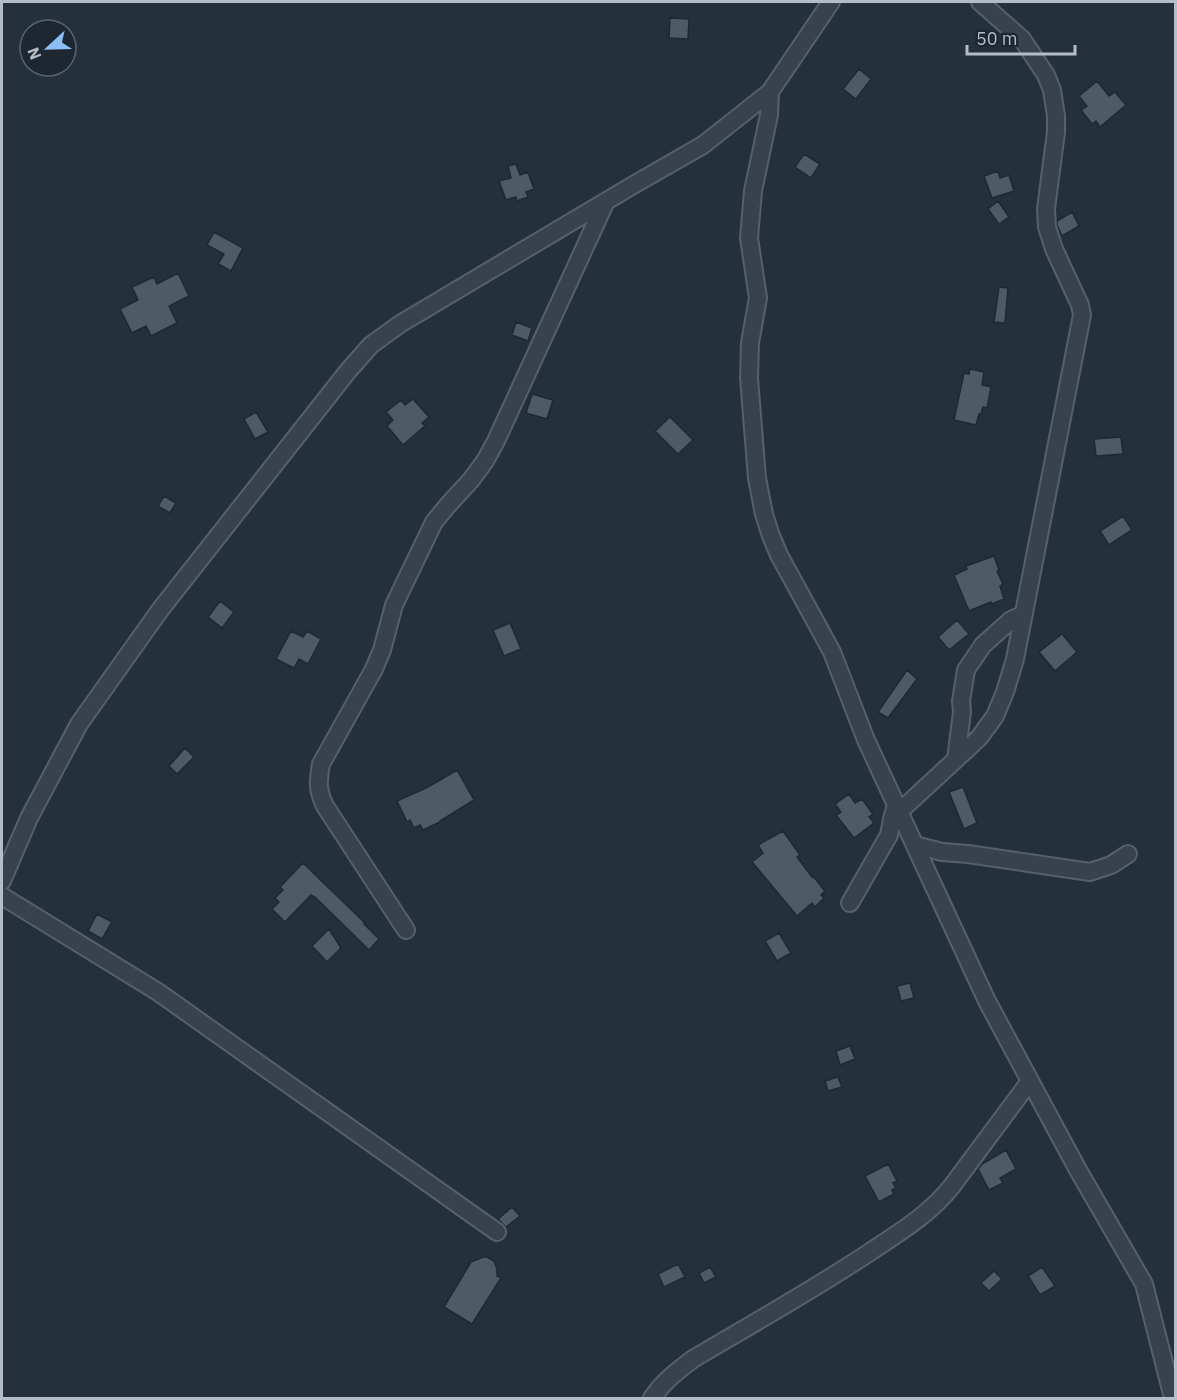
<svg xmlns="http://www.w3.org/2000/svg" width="1177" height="1400" viewBox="0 0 1177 1400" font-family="'IBM Plex Sans',sans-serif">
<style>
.building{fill:#4d5b67;stroke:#1f2933;stroke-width:1.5}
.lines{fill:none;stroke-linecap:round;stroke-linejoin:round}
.street-casing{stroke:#56606a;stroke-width:20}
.street{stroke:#38424c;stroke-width:16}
</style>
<rect width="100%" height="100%" fill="#24303c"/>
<!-- building -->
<path class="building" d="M670,18L689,19L688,39L669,38Z
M859,69L871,79L856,99L843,89Z
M1097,81L1109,96L1115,92L1126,105L1100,127L1096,121L1092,124L1081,110L1087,106L1079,96Z
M804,154L820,164L811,178L795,167Z
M516,164L520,175L528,172L534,189L526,192L528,197L517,201L516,197L506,200L499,181L511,178L508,166Z
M998,171L1000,178L1009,175L1014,191L992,198L984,176Z
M998,201L1009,217L999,224L988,209Z
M1072,212L1079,226L1062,236L1057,225V221Z
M214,232L243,248L231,271L218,264L224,254L207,245Z
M178,273L189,296L169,306L177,323L151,336L146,326L132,333L120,309L138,300L132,287L154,277L157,284Z
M999,287L1008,288L1005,323L994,322Z
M516,322L532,328L528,341L512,335Z
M970,369L984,372L982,385L991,387L987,408L983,407L981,414H979L976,425L954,420L964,373L969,374Z
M532,394L553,400L547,419L526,413Z
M413,399L429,417L422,423L425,426L403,445L387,426L393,420L386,412L401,400L405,405Z
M256,412L268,432L255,439L244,419Z
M670,417L693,440L678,454L655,431Z
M1121,437L1123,454L1096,456L1094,439Z
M164,496L176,503L170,513L158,506Z
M1123,516L1132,530L1109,545L1100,531Z
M994,556L999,570L997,571L1003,584L1000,586L1004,599L992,604L991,602L969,611L954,575L967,569L966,566Z
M220,601L234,612L222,628L208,617Z
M957,620L969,634L949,650L938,637Z
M510,623L521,649L504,656L493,630Z
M291,631L303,637L307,631L321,639L308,664L299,659L294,668L276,659Z
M1062,634L1077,652L1055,671L1039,652Z
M907,670L917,679L888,718L878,712Z
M185,748L194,757L177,774L169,766Z
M457,770L474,800L440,821V822L423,830L420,825L414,828L410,820L407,822L397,801L428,787Z
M963,787L977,823L964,829L949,792Z
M849,794L855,803L862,799L873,814L869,817L874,823L854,838L836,815L841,812L835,804Z
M783,831L800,855L797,857L812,877L813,876L825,891L821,895L824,898L815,907L812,903L797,916L752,862L763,853L758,845Z
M303,863L365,923L364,924L379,939L369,950L316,898L311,895L285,922L272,909L279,902L275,898L283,890L280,887Z
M97,914L112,922L102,939L88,931Z
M329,929L341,948L327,962L312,946Z
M779,933L791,953L777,961L765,941Z
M910,983L914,998L901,1001L897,986Z
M850,1046L855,1059L840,1065L836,1051Z
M838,1077L842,1087L828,1091L825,1081Z
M1006,1150L1016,1169L1000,1178L1003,1183L989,1190L978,1169L982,1164Z
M888,1164L897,1181L893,1183L896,1188L892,1190L894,1194L879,1202L865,1176Z
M512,1207L520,1216L506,1227L498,1219Z
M483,1257H487L494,1261L497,1269V1276L501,1278L472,1324L444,1307L471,1262Z
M678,1264L685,1277L664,1287L658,1274Z
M710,1267L716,1277L704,1283L699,1273Z
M1042,1267L1055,1286L1040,1295L1028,1276Z
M994,1271L1002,1279L989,1291L981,1283Z"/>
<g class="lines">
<defs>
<path id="street" d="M770,92L769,115L753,191L749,238L758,298L750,343L749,378L757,478L764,514L771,536L779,555L832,652L866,740L987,1001L1078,1170L1144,1284L1173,1398
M956,759L962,712L961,701L966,670L983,645L1011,620L1024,614
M899,812L979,738L995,716L1005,692L1015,659L1082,315L1080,305L1054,249L1047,227L1046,209L1056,132V116L1052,90L1046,75L1022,39L980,2
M915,845L942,852L968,854L1090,872L1111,865L1128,854
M2,881L29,818L79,724L160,610L348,371L371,345L400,324L635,184L703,145L770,92L831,2
M2,896L158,992L497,1232
M850,903L889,835L892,819L896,805
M406,930L325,806C317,789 318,782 321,764L374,669L382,650L394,605L434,522L448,505L471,480L485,461L496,441L606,201
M652,1398C663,1382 677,1371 693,1359C752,1324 813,1290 870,1252C900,1232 930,1214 952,1186L1030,1081"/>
</defs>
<!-- street casing -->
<use href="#street" class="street-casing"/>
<!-- street -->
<use href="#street" class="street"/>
</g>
<!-- border -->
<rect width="1177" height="1400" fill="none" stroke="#b4bdc7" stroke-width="6"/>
<!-- north arrow -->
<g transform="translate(48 48) rotate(248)"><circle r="28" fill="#1d2731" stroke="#59636d" stroke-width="1.5"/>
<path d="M0-4.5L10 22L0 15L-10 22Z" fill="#8cbef4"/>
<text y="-9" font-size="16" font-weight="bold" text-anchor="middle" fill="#b4bdc7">N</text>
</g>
<!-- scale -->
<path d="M967 45v9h108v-9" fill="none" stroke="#b4bdc7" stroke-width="3"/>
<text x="976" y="45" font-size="18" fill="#b4bdc7" stroke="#1d2731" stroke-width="4.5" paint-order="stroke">50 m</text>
</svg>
